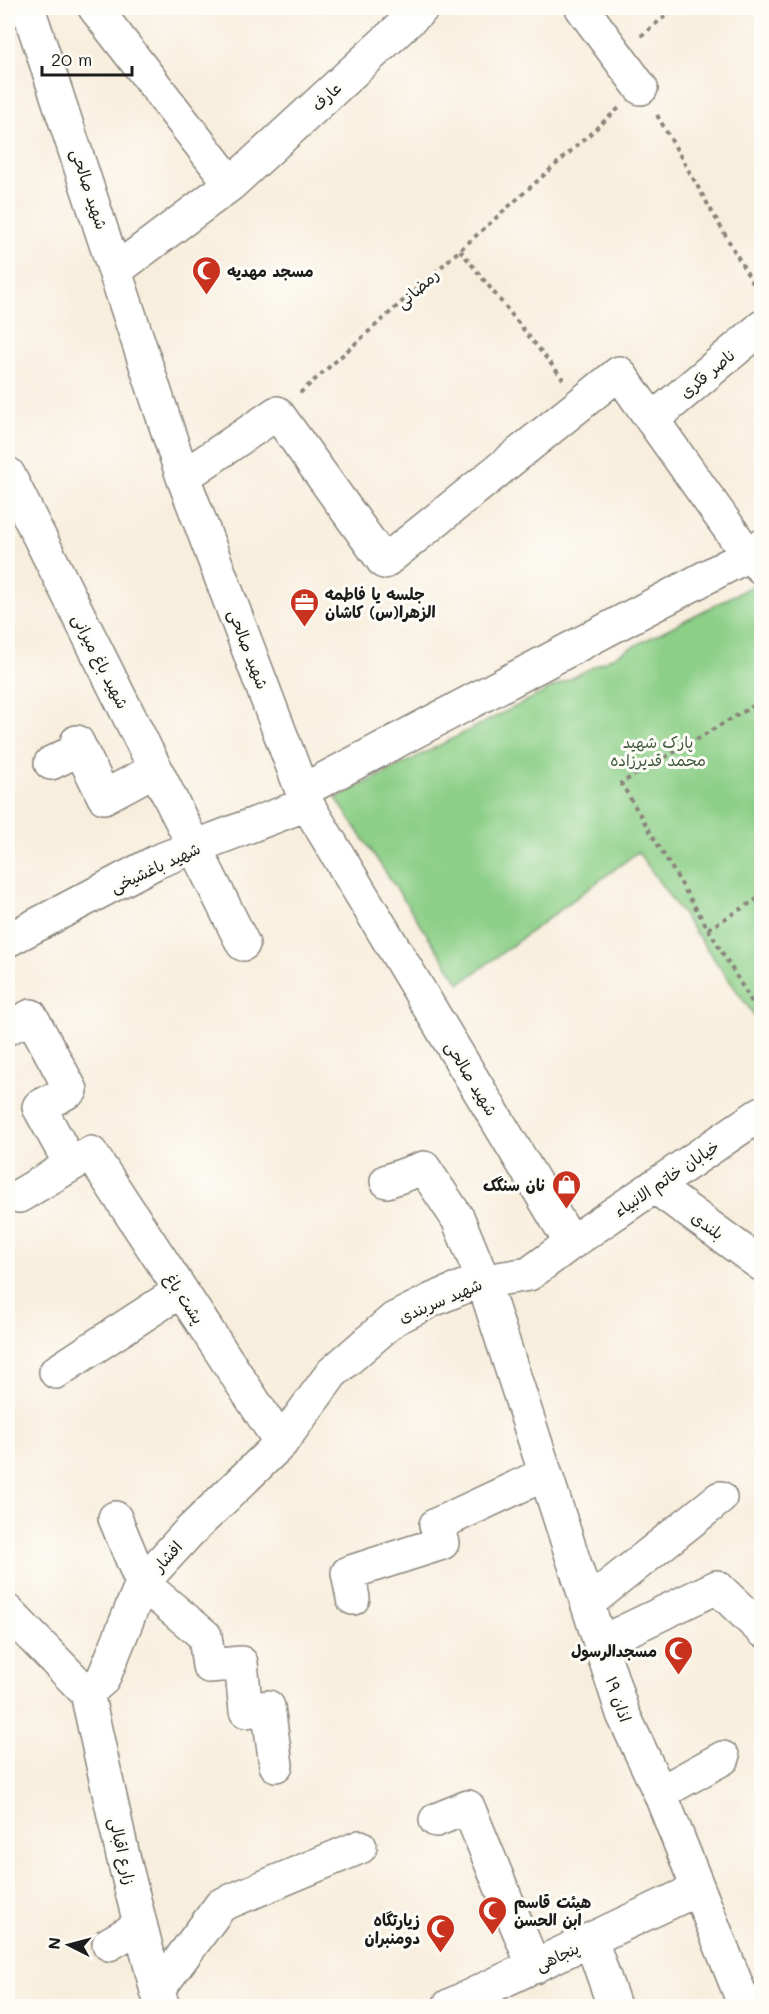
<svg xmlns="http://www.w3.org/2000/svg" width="769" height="2014" viewBox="0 0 769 2014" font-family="Mali,'Playpen Sans Arabic',sans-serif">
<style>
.green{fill:#8ccf87;stroke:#547652;stroke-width:1.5}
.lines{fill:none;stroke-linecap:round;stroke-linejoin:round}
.minor-casing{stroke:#8a857c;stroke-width:36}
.path{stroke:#8a857c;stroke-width:4;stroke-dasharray:4.5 4.5;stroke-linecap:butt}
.minor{stroke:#fff;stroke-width:33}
.labels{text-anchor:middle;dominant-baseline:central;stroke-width:6;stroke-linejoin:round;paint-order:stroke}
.street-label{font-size:16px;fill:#1c1c1c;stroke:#fdfcf7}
.poi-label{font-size:16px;font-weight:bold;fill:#1c1c1c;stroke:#fdfcf7;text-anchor:start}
.park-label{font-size:16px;fill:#435b41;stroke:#fdfcf7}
</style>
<rect width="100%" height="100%" fill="#fdfcf7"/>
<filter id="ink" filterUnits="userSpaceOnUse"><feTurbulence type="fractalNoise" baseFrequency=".0167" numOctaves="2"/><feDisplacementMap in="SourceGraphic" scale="12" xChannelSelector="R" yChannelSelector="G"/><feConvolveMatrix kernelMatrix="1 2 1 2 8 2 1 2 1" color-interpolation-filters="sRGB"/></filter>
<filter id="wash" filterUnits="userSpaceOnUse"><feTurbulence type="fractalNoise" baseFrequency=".008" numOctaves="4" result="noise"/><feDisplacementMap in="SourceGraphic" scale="24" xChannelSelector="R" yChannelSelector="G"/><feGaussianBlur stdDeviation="1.35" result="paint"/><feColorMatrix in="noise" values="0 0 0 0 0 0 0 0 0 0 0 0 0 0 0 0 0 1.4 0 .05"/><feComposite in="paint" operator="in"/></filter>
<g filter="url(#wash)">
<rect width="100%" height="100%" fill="#f8eedd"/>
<!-- green -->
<path class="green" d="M758,583L762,587L761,1025L638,852L460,984L336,798Z"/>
</g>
<g filter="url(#ink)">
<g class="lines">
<defs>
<path id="minor" d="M28,8L183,477L307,804L571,1243
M95,8L231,184
M582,8L641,88
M116,270L231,184L422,8
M652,420L762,327
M8,474L243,944
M183,477L277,413L384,562L619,373L748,555L762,546
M77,742L104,797L156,769
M51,763L80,749
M302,791L748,555L762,568
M8,940L158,861L307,804
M8,1028L31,1016L71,1090L39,1107L71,1165
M387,1181L424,1168L458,1219L483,1280L623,1714L660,1793L745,2006
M654,1186L762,1265
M19,1196L91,1153L281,1443
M56,1372L180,1291
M115,1518L142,1583L205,1636L209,1666L241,1663L246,1711L268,1707L276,1765
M353,1598L348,1573L442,1543L436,1525L545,1474
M588,1603L720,1498
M8,1612L87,1693
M600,1643L717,1587L762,1630
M87,1693L103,1679L142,1583L188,1533L281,1443L332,1373L394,1319L432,1300L473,1283L529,1274L571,1243L762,1113
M87,1693L123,1856L157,1991L163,2006
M660,1793L723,1758
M436,1820L468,1807L534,1967
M591,1940L614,2006
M109,1944L140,1926
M157,1991L221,1905L360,1847
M449,2006L698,1889"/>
</defs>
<!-- minor casing -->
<use href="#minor" class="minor-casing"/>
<!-- path -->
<path class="path" d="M641,36L675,8
M657,115L760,296
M460,250L563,379
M300,393L619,108
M762,701L621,783L762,1019
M708,929L762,896"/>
<!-- minor -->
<use href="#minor" class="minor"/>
</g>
</g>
<!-- icons -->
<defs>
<symbol id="mosque-pin" viewBox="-11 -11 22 30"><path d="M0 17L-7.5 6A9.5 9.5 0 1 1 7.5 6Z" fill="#c8321e" stroke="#fdfcf7"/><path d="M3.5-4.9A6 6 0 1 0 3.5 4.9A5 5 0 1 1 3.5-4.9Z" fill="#fff"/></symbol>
<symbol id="office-pin" viewBox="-11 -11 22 30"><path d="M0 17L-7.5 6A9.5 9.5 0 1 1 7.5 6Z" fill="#c8321e" stroke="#fdfcf7"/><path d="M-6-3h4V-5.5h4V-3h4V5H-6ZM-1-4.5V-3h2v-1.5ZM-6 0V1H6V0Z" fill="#fff"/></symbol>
<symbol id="shop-pin" viewBox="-11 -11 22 30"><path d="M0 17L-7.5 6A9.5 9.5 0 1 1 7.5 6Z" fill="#c8321e" stroke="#fdfcf7"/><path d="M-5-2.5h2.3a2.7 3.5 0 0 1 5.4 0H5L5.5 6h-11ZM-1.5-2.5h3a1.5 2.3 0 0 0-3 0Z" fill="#fff"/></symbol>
</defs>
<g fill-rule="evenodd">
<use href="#mosque-pin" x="190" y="254" width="33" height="45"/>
<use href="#office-pin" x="288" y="586" width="33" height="45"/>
<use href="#shop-pin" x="550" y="1168" width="33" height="45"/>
<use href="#mosque-pin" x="662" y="1634" width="33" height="45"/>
<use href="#mosque-pin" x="476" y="1894" width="33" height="45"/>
<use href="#mosque-pin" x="424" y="1912" width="33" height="45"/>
</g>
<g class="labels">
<!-- street labels -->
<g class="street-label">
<text transform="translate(326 96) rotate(-43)">عارف</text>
<text transform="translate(90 189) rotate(72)">شهید صالحی</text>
<text transform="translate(417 288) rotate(-42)">رمضانی</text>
<text transform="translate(707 373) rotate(-40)">ناصر فکری</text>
<text transform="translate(249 649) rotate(69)">شهید صالحی</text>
<text transform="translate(101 661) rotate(63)">شهید باغ میرانی</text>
<text transform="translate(155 867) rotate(-25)">شهید باغشیخی</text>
<text transform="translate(472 1078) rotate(59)">شهید صالحی</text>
<text transform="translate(666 1178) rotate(-34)">خیابان خاتم الانبیاء</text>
<text transform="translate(708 1225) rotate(36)">بلندی</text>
<text transform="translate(185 1298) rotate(57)">پشت باغ</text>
<text transform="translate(440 1300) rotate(-23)">شهید سربندی</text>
<text transform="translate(167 1556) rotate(-48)">افشار</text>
<text transform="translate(619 1699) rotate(71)">اذان ۱۹</text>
<text transform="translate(123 1851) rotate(77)">زارع اقبالی</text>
<text transform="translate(557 1956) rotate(-25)">پنجاهی</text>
</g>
<!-- poi labels -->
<g class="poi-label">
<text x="227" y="270">مسجد مهدیه</text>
<text x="325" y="593">جلسه یا فاطمه<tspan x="325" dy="18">الزهرا(س) کاشان</tspan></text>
<text x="545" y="1184" text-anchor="end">نان سنگک</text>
<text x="657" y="1650" text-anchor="end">مسجدالرسول</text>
<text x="514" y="1901">هیئت قاسم<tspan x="514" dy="18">ابن الحسن</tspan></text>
<text x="420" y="1919" text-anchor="end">زیارتگاه<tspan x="420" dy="18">دومنبران</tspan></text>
</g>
<!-- park labels -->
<g class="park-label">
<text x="658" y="741">پارک شهید<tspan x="658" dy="18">محمد قدیرزاده</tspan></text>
</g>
</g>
<!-- margin -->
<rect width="769" height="2014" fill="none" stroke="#fdfcf7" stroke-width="30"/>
<!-- north arrow -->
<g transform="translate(69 1945) rotate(276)" stroke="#fdfcf7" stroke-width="4.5" paint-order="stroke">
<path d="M0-4.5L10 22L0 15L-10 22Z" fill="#1c1c1c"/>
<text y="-9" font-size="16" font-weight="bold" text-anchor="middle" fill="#1c1c1c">N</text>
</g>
<!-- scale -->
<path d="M42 66v9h90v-9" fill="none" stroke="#1c1c1c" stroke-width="3"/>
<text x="51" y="66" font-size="18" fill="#1c1c1c" stroke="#fdfcf7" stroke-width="4.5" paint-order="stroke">20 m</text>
</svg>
